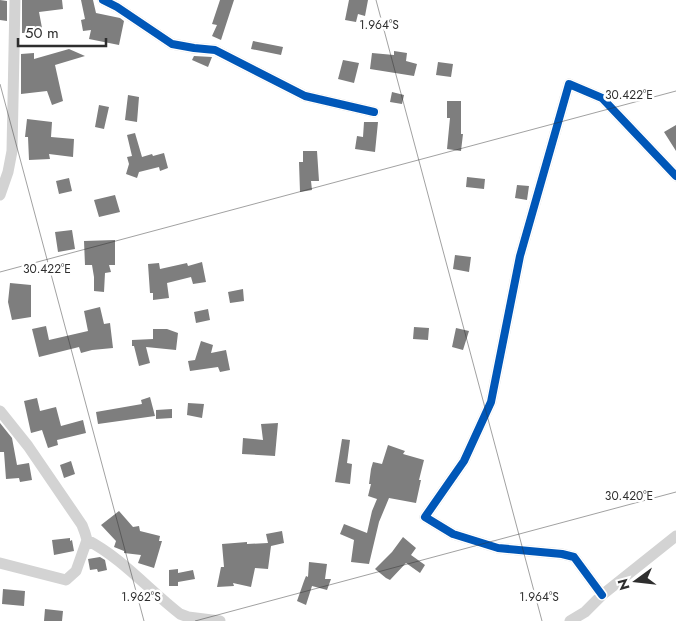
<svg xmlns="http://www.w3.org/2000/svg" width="676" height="621" viewBox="0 0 676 621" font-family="Jost,sans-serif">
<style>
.building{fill:#7e7e7e}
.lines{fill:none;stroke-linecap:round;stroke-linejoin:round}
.minor{stroke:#d3d3d3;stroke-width:11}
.cycleway-casing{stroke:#fff;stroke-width:11}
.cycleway{stroke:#0057b8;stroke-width:8}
.ticks{fill:none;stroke:#2e2e2e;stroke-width:1;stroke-opacity:0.45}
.ticks-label{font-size:12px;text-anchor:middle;fill:#2e2e2e;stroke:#fff;stroke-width:5;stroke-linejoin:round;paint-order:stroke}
</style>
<rect width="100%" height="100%" fill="#fff"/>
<!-- building -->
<path class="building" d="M0,0L7,1V21L0,20Z
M22,0H62L63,9L39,12L42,28L27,31V33H22Z
M81,0H93L96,13L120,18L124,21L119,45L89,39L91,30L83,31L81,20L85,19Z
M220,0H234L221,40L212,36L217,25L212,24Z
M349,0H368L365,16L358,14L356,22L345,20Z
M253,41L283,47L281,55L251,49Z
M69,49L85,56L55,65L63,101L52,105L47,91L21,94V54L34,53V59Z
M394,51L407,53L406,61L417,64L414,76L370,69L372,53L394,55Z
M194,56L212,57L208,67L192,60Z
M343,60L359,63L354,83L338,79Z
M438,62L453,64L451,77L436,75Z
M392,92L404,95L402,104L390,102Z
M128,95L139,97L137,122L125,120Z
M447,101H461V134H463L461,151L447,149L450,118H447Z
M99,105L109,107L104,129L95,127Z
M27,119L52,122L51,137L74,139L73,157L49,154L50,159L29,160L28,137H25Z
M364,122H378L375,152L355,149L357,136L363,137Z
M676,125V151L664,132Z
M135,133L142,157L152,154L153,156L164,153L168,168L160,171L159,167L139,172L137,178L126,174L129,164L127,157L132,156L127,135Z
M303,151H317L319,181H311L312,190L300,192L299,162H303Z
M467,177L485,179L484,189L466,187Z
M69,178L72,191L59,194L56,181Z
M517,185L529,186L527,200L515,198Z
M115,195L120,212L99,217L94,200Z
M72,230L75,249L58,252L55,232Z
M115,240V265H109L111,272L105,273L104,292L94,291V277L92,265H85L84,241Z
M455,255L471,257L469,272L453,269Z
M202,262L206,282L193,284L191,277L167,283L169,298L153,300V293H150L148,264L159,263L160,269L187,263L188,266Z
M10,283L31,285V317L12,320L8,302Z
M243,289L244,301L230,303L228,292Z
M100,307L104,324L110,323L113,348L92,350L81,353L79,347L39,357L32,329L46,326L49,340L88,331L84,311Z
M208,309L210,320L196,323L194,312Z
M414,327L429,328L428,340L413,339Z
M456,328L469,331L463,350L452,347Z
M153,329H167L178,333L176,350L146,347L150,363L139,366L134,346H132V340L153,339Z
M201,341L213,345L211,353L226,350L230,370L220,372L218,367L190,371L188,361L195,360Z
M150,397L155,416L98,424L96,412L142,404L141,400Z
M37,398L40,411L56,407L61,426L83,420L86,433L57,440L58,445L48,448L42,430L31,433L24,401Z
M188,403L204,404L202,418L187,415Z
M172,409V418L156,419V410Z
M0,423L12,438L17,465L29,463L32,480L20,482L19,478L6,479L4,452H0Z
M278,423L275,456L242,454L243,438L263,440L261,424Z
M342,439L350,440L347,463L352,464L350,484L335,482Z
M388,445L405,451L403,454L424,460L419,480H421L416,503L389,498L379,522L369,564L351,562L354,540L340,534L344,524L367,533L372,511L377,499L368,496L371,484H369L371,469L373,462L382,464Z
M71,461L75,474L64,478L60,465Z
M119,511L133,527L139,526L140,531L160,536L159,541H162L154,568L138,563L141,555L124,553V551L114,547L116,541L101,525Z
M282,531L284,543L271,546L268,569L255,568L251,587L233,583L234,586L217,587L221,567H224L222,544L247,542V544L268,543L266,534Z
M403,537L416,548L411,555L425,565L420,573L406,563L390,580L386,578L375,569L392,552Z
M70,538V541L72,540L74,551L54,555L52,540Z
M100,557L105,560L107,570L98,572L97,569L90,570L88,559Z
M309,562L327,564L325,579H331L327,590L312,586L306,605L297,601L304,581H302H304L306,576L308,577Z
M178,569V573L193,570L195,579L178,582V586H169V570Z
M3,589L25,591L24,606L2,604Z
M45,609L63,611L62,621H44Z"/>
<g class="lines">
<!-- minor -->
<path class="minor" d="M103,0L117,7L172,44L194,48L215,50L305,96L374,112
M0,195L8,172L12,151L15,0
M0,411L28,446L82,525L85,533L87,540L76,571L66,580L0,563
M87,540C122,558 149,590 180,614L188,617L220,621
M602,595L574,557L562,554L498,548L453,534L425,517L464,461L491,402L520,256L569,84L602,98L676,176
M570,621L585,612L602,595L676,536"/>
<defs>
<path id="cycleway" d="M103,0L117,7L172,44L194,48L215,50L305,96L374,112
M602,595L574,557L562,554L498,548L453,534L425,517L464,461L491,402L520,256L569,84L602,98L676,176"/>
</defs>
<!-- cycleway casing -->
<use href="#cycleway" class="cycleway-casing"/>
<!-- cycleway -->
<use href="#cycleway" class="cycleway"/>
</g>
<!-- ticks -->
<path class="ticks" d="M376,0L542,621M0,84L144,621M0,272L676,91M195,621L676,492"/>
<g class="ticks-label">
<text x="379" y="29">1.964°S</text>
<text x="629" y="99">30.422°E</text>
<text x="47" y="273">30.422°E</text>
<text x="629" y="500">30.420°E</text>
<text x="141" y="601">1.962°S</text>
<text x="539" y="601">1.964°S</text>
</g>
<!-- north arrow -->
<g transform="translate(636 581) rotate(255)" stroke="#ffffff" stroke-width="4" paint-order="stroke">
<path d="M0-4L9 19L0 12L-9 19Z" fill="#2e2e2e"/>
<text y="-8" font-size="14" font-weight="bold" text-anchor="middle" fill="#2e2e2e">N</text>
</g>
<!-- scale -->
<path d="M18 38v8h88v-8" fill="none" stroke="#2e2e2e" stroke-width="2.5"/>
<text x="25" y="38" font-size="15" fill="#2e2e2e" stroke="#ffffff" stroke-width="4" paint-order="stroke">50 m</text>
</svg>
